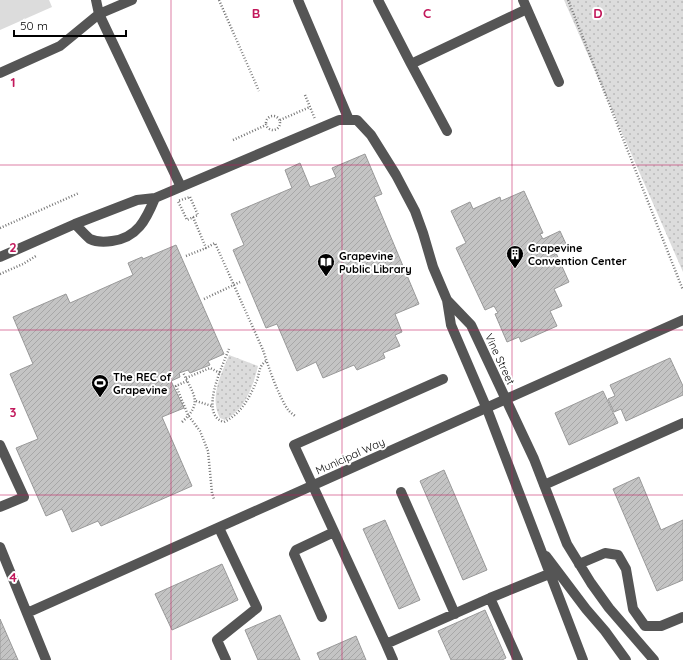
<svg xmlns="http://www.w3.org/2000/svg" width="683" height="660" viewBox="0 0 683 660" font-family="Quicksand,sans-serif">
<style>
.grass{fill:url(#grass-dots)}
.pitch{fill:#dcdcdc}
.building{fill:url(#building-hatch);stroke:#999}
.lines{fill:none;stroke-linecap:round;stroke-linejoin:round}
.path{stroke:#777;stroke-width:2.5;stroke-dasharray:1 2;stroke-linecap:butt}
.minor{stroke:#555;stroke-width:10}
.grid{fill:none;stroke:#c2185b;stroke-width:1;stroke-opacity:0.55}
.labels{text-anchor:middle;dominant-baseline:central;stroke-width:4;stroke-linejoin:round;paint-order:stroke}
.poi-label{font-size:11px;font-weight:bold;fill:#000;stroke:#fff;text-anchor:start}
.street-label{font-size:11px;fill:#000;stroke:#fff}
.grid-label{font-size:13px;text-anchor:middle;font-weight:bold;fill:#c2185b;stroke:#fff;stroke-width:4;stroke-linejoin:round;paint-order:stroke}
</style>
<defs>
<pattern id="grass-dots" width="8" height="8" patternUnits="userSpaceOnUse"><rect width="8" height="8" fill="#dcdcdc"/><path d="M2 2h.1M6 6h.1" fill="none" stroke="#bbb" stroke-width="1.8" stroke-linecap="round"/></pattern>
<pattern id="building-hatch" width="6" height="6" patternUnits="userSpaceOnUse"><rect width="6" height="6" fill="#c4c4c4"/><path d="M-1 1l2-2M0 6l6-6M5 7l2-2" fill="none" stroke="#a7a7a7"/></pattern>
</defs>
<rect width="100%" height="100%" fill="#fff"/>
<!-- grass -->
<path class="grass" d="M564,0H683V272Z
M229,355L258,366C253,387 245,409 225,420L220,418C209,397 221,375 229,355Z"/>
<!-- pitch -->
<path class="pitch" d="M0,0H49L52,7L0,30Z"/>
<!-- building -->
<path class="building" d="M365,154L382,194L374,197L419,304L395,314L402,332L395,335L400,346L383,353L385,358L357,370L354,365L323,378L316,362L297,371L277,324L266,328L233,250L244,245L231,214L292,188L285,170L300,163L310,187L336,177L332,168Z
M524,191L543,233L540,234L543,239L560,231L566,244L548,252L550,256L556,253L569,282L554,289L562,306L550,311L557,326L521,342L519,337L507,342L495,314L498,313L494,306L485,310L456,248L466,243L451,211L470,202L473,209L500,197L501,201Z
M176,245L224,354L208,361L210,365L190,373L188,370L179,373L180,377L171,381L184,408L162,417L192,486L101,526L98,521L72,532L62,509L46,516L16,448L38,439L10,374L33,364L13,317L66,294L70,303L133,275L128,263L142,257L143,259Z
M670,358L683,386V395L626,421L621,409L614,412L608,399L615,396L610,385Z
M603,391L618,423L569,445L555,413Z
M444,470L487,570L463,580L420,481Z
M639,477L661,530L683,520V580L657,591L613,489Z
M385,520L420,600L399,609L363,529Z
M222,564L238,600L172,630L155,594Z
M485,610L506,658L502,660H451L438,631Z
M280,615L300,660H258L245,630Z
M0,619L18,660H0Z
M356,636L366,660H320L317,653Z"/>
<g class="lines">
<!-- path -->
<path class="path" d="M219,0L259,91
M568,0L683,290
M305,95L315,119
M266 123a7 7 0 1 1 14 0a7 7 0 1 1-14 0Z
M280,120L310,107
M233,140L266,125
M190,197L198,215L187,220L178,201Z
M193,217L206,248L215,243L263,350C268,366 279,398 289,411C291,413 294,415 296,417
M0,228L79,193
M186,256L206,248
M0,274L23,264L36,256
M204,299L240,282
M229,349C223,365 198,415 224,422C241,414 250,397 257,380C260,372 258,367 266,361
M186,378L210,368L220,373
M187,381L176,386L188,415L200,431L208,451L212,493L214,499
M196,401L212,406
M182,422C204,402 193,395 183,372"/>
<!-- minor -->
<path class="minor" d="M132,0L99,14L181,187
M298,0L349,120
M378,0L411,64L527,9
M523,0L559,82
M411,64L447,131
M0,73L60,46L99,14L96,0
M75,224C79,228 85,235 90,239C96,242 105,242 112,241C137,238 146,220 155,198
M0,257L75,224L137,200L155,198L339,120H357L371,135L396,175L415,211L423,233L433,267L447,300L451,325L487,409L583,660
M447,300L471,325L534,459L567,544L591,583L609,608L654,660
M0,445L24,497L0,507
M544,485L683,423
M401,492L455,614
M219,528L257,608L217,640L226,660
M0,547L46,660
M546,556L586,609L605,631L626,660
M579,564L605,553L618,555L626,569L633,609L645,626H661L683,617
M490,598L518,660
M27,613L683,320
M322,617L294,554L296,550L334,532
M386,644L294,445L443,379
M393,660L386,644L490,598L549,574"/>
</g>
<!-- grid -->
<path class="grid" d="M171,0V660M342,0V660M512,0V660M0,165H683M0,330H683M0,495H683"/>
<!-- icons -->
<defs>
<symbol id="building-pin" viewBox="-11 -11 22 30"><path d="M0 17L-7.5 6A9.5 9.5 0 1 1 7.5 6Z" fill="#000" stroke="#fff"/><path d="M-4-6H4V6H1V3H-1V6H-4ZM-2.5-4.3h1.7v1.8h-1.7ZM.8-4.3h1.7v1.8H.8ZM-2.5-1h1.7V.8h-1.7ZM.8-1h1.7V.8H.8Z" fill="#fff"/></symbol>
<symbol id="library-pin" viewBox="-11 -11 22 30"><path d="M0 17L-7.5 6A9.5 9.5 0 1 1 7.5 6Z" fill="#000" stroke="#fff"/><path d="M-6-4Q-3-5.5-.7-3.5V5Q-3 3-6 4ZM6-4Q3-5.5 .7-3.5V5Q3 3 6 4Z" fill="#fff"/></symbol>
<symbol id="stadium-pin" viewBox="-11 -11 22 30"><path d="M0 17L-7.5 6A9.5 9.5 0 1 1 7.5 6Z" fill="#000" stroke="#fff"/><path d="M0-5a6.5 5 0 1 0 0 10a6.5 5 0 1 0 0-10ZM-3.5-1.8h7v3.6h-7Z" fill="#fff"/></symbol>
</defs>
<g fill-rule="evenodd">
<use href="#building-pin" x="505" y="244" width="20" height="27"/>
<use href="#library-pin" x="316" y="252" width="20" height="27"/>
<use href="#stadium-pin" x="90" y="373" width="20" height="27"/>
</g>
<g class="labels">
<!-- poi labels -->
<g class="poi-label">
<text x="528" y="248">Grapevine<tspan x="528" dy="13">Convention Center</tspan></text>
<text x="339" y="256">Grapevine<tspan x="339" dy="13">Public Library</tspan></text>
<text x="113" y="377">The REC of<tspan x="113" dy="13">Grapevine</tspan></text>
</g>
<!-- street labels -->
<g class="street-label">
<text transform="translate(500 359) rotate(65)">Vine Street</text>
<text transform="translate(350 456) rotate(-24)">Municipal Way</text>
</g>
</g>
<g class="grid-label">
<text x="256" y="18">B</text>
<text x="427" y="18">C</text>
<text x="598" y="18">D</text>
<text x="13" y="87">1</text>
<text x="13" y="252">2</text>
<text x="13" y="417">3</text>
<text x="13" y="582">4</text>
</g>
<!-- scale -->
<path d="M14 30v6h112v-6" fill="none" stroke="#000000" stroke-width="2"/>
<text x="20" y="30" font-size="12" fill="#000000" stroke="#ffffff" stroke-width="3" paint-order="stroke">50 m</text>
</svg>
